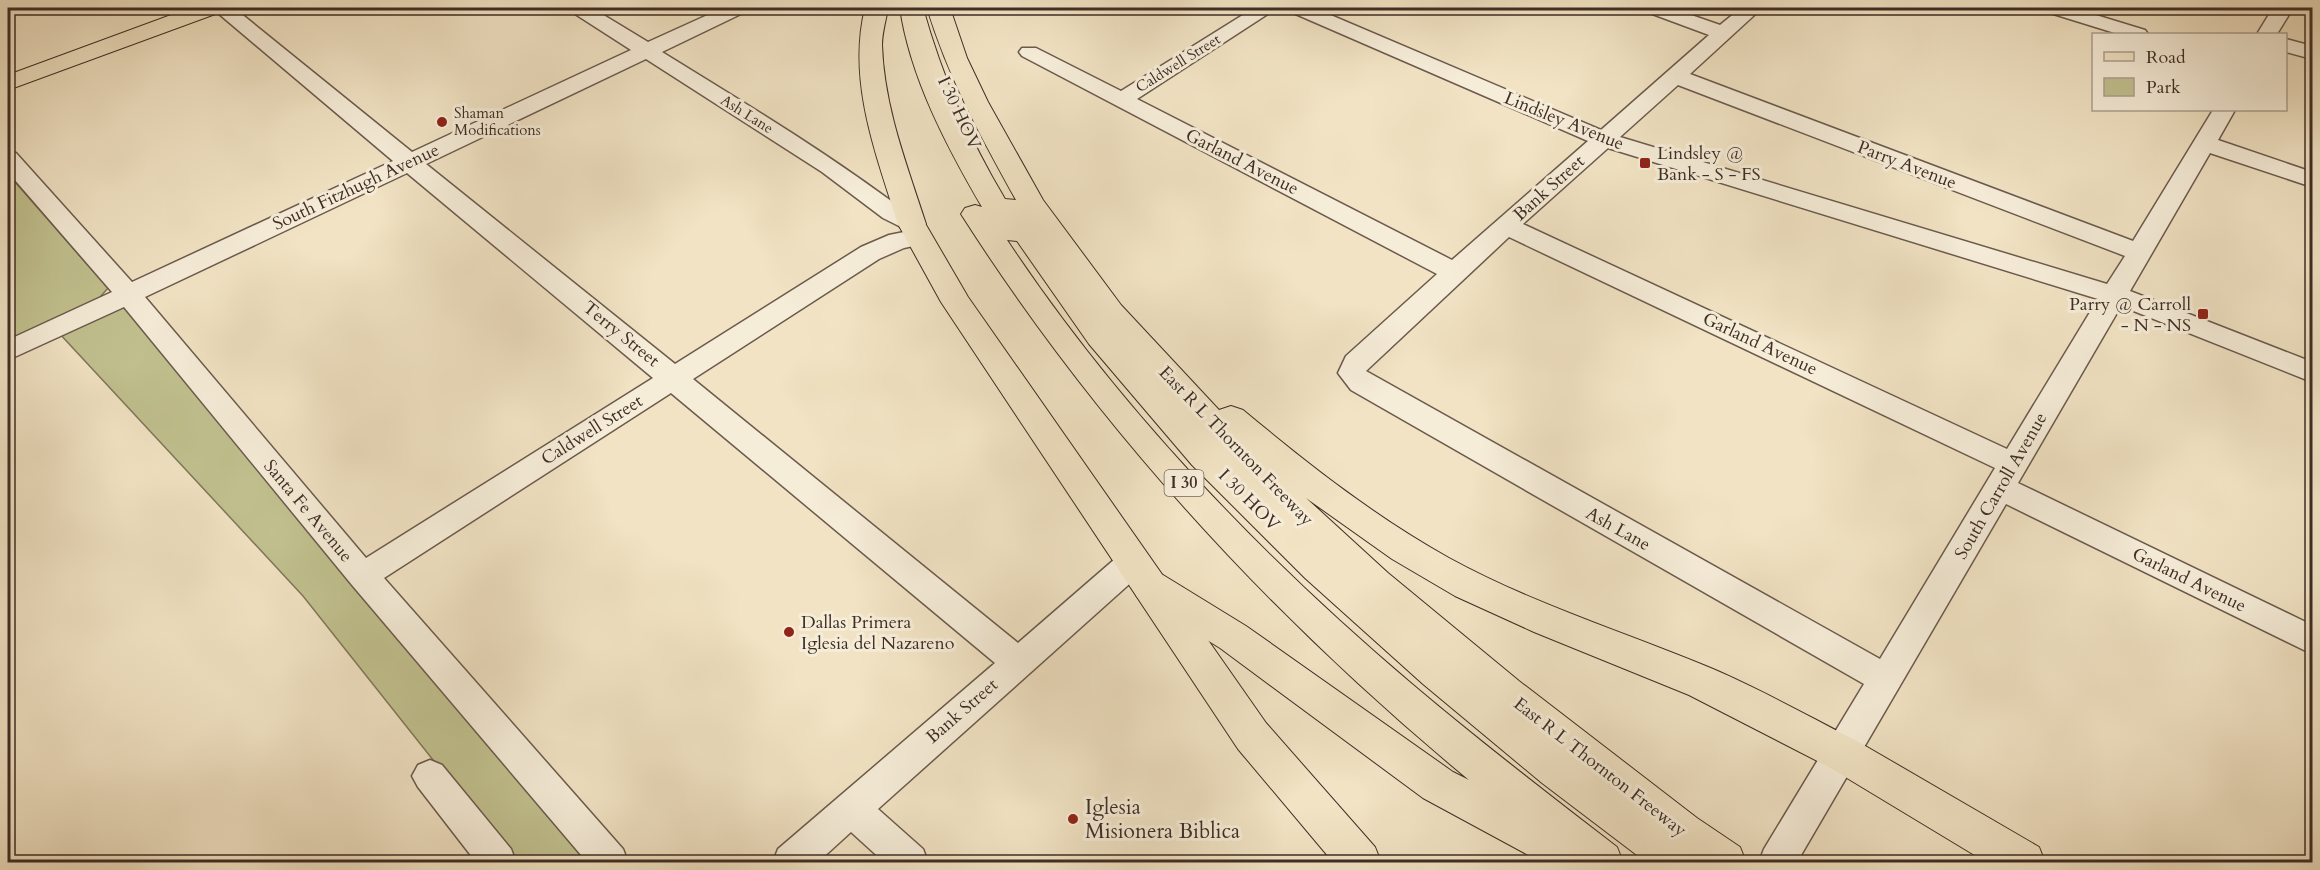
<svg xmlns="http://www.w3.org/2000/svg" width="2320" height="870" viewBox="0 0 2320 870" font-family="Cardo,serif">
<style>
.green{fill:#c1c18f;stroke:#80775a;stroke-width:1.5}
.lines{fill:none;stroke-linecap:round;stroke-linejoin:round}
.minor-casing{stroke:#6b5a4d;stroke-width:3}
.major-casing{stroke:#3e2d25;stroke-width:2}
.highway-casing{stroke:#3e2d25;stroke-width:2}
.minor{fill:#f6edd9;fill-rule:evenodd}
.major{fill:#f1e3c4;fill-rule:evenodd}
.highway{fill:#f1e3c4;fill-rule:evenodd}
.poi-dot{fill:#8f2418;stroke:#f6edd9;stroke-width:2}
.labels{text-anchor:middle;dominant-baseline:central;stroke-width:6;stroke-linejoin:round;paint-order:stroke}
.far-street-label{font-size:15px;fill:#3e2d25;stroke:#f6edd9}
.far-poi-label{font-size:15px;fill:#3e2d25;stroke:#f6edd9;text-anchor:start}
.shield{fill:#f6edd9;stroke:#75675b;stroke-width:1.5}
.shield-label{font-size:16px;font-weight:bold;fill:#3e2d25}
.street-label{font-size:18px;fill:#3e2d25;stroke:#f6edd9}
.poi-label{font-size:18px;fill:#3e2d25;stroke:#f6edd9;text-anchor:start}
.near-poi-label{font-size:21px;fill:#3e2d25;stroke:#f6edd9;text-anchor:start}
</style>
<rect width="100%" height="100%" fill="#f1e3c4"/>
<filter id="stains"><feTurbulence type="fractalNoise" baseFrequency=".00333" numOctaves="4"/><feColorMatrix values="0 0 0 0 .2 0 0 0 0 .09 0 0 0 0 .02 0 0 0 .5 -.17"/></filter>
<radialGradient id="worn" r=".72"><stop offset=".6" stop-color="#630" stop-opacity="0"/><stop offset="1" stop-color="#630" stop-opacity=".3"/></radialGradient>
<!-- green -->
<path class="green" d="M8,174L108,288L95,303L125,308L592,862H514L303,596L59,333L64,318L8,344Z"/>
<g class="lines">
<defs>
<path id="minor" d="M212,8H234L412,152L631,50L572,12L569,8H592L648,42L723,8H748L745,12L662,52C738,99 815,145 887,198C898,206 917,213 924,224L920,230L927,231L930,237L927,243L904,248L879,259L693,379L1018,643L1123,552L1134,548L1145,552L1150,561L1145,570L878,809L923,849L928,862H884L851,832L818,862H773L778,849L995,663L671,393L384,578L623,849L628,862H587L352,585L124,307L8,360V340L112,292L8,172V151L16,153L132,282L393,161ZM646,59L822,172L883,218L909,231L889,235L861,247L675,364L426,164ZM407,173L653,378L366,558L145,297Z
M1254,8H1277L1137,99L1452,260L1588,141L1291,12L1288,8H1314L1601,130L1709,35L1647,12L1644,8H1671L1720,25L1741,8H1762L1690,74L2133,241L2213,110H2235L2218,140L2312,172V187L2210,153L2130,291L2312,362V382L2121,306L2018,483L2312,625V654L2006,504L1797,862H1759L1764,849L1864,684L1351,390L1338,373L1346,356L1437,274L1022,56L1019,52L1022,48H1036L1121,91ZM1678,85L2125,256L2107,284L1620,137ZM1608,148L2098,299L2007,449L1523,224ZM1509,237L1995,468L1880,659L1366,371Z
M2044,8H2073L2145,30L2148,34H2118L2047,12Z
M2273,8H2293L2277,34H2257Z
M2286,39L2312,46V59L2286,52Z
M430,760L442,765L511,849L516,862H476L418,787L412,776L418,765Z"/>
<path id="major" d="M190,8H222L218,13L8,90V75Z
M912,215L922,218L968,297L1266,723L1375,847L1381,862H1333L1238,749L941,302L898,224L902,218Z
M1841,735L1855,740L2039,847L2045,862H1986L1827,766L1821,753L1827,740Z"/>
<path id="highway" d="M865,8H888C886,20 882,33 882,45C884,107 907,165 926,224L922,230L912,233L902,230L898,224C876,154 847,81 865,8Z
M900,8H923C942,76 969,139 1005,199L1016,200C980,135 949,79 927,8H950L967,58L988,102L1043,200L1121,305L1219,410L1231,406L1243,410C1308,464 1375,517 1449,558C1533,604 1624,632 1713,669C1762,690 1808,716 1855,740L1861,753L1855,766L1841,771L1827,766L1689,695L1534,632L1455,596L1392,559L1306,498L1388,573L1519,681L1697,818L1740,847L1746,862H1646L1542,783L1423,684L1305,578L1192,465L1089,344L1017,241L1007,240C1117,406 1260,555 1412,684C1478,740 1548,794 1617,847L1623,862H1541L1423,798L1220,648L1137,597L1132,586L1137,575L1150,571L1163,575L1246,626L1453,772L1469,780C1272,617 1099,430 961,214L965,208L975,205L982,207C947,147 910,77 900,8Z"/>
</defs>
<!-- minor casing -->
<use href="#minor" class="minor-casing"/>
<!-- major casing -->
<use href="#major" class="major-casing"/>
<!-- highway casing -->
<use href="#highway" class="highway-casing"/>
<!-- minor -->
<use href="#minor" class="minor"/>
<!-- major -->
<use href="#major" class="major"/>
<!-- highway -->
<use href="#highway" class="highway"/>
</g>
<!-- markers -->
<g class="poi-dot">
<circle cx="442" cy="122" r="6"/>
<rect x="1639" y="157" width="12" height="12" rx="3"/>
<rect x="2197" y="308" width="12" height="12" rx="3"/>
<circle cx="789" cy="632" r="6"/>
<circle cx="1073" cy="819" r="6"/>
</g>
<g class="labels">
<!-- far-street labels -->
<g class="far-street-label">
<text transform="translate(1178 63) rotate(-32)">Caldwell Street</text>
<text transform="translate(747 114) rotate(32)">Ash Lane</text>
</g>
<!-- far-poi labels -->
<g class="far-poi-label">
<text x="454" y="113">Shaman<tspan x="454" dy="17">Modifications</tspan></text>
</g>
<!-- shield labels -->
<rect class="shield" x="1164.5" y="470" width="39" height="26" rx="4.5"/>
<g class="shield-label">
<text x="1184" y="483">I 30</text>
</g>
<!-- street labels -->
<g class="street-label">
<text transform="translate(959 113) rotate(65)">I 30 HOV</text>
<text transform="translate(1564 121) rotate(22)">Lindsley Avenue</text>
<text transform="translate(1242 162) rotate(27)">Garland Avenue</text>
<text transform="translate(1907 165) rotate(21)">Parry Avenue</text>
<text transform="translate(356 187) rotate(-25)">South Fitzhugh Avenue</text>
<text transform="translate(1549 188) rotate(-42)">Bank Street</text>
<text transform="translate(621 334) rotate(39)">Terry Street</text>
<text transform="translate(1760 344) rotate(25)">Garland Avenue</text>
<text transform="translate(592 430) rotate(-32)">Caldwell Street</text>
<text transform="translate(1236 446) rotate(46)">East R L Thornton Freeway</text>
<text transform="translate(2001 486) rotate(-60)">South Carroll Avenue</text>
<text transform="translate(1249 500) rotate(45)">I 30 HOV</text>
<text transform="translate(308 511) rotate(50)">Santa Fe Avenue</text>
<text transform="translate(1618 529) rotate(29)">Ash Lane</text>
<text transform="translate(2189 580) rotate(26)">Garland Avenue</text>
<text transform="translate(962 711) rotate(-41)">Bank Street</text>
<text transform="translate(1600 767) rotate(38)">East R L Thornton Freeway</text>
</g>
<!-- poi labels -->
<g class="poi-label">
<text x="1657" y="153">Lindsley @<tspan x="1657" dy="21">Bank - S - FS</tspan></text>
<text x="2191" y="304" text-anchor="end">Parry @ Carroll<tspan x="2191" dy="21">- N - NS</tspan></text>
<text x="801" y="622">Dallas Primera<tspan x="801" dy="21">Iglesia del Nazareno</tspan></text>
</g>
<!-- near-poi labels -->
<g class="near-poi-label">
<text x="1085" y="807">Iglesia<tspan x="1085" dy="24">Misionera Biblica</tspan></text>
</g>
</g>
<!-- margin -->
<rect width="2320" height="870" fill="none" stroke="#f1e3c4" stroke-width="30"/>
<rect x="9" y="9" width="2302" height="852" fill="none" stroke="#3e2d25" stroke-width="3"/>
<rect x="15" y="15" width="2290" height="840" fill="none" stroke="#3e2d25" stroke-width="1.5"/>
<!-- legend -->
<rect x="2092" y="33" width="195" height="78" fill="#f6edd9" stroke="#aca091" stroke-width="1.5"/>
<rect x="2104" y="52" width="30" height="9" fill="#f1e3c4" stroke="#aca091" stroke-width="1.5"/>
<text x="2146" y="63" font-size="18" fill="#3e2d25">Road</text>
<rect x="2104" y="78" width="30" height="18" fill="#c1c18f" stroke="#aca091" stroke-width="1.5"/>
<text x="2146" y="93" font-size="18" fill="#3e2d25">Park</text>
<rect width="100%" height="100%" filter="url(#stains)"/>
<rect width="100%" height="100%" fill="url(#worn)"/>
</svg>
